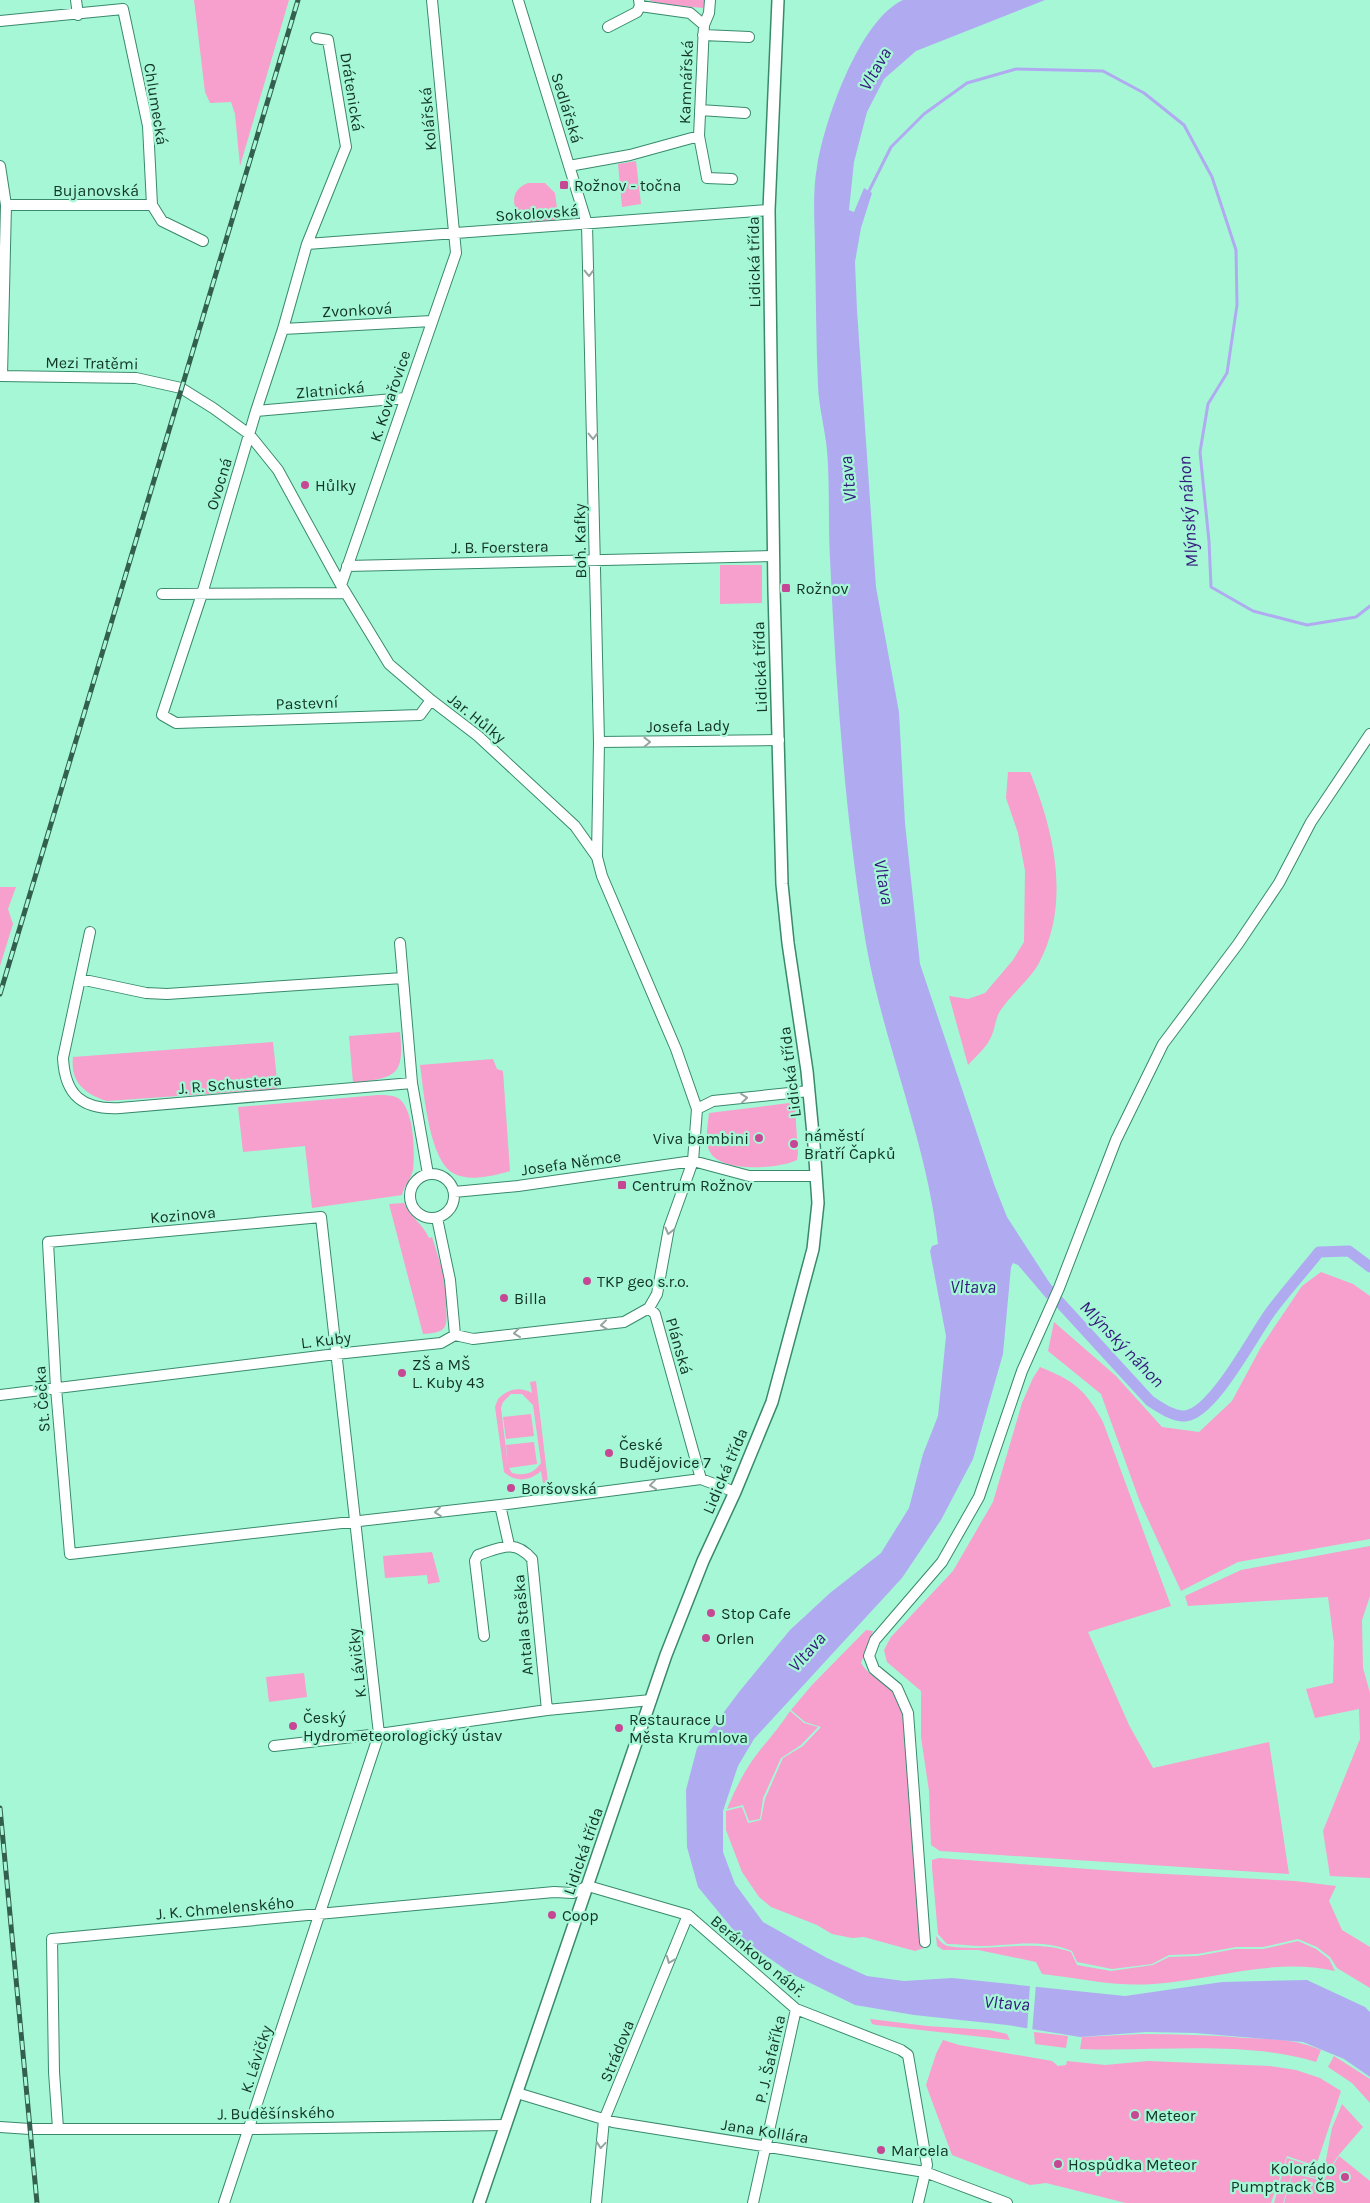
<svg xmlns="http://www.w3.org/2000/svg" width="1370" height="2203" viewBox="0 0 1370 2203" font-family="Karla,sans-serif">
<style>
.green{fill:#f79fcd;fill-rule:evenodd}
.water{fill:#b0abf1}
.pier{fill:#a6f7d6}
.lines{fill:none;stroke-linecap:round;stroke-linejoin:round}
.stream{stroke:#b0abf1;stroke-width:3}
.canal{stroke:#b0abf1;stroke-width:11}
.minor-casing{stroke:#398a6d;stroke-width:12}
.tertiary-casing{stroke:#398a6d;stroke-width:14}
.minor{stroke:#fff;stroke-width:10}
.tertiary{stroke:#fff;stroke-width:11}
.rail-casing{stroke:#335f4f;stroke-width:5}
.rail{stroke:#a6f7d6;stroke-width:3;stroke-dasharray:9;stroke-linecap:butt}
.oneway{stroke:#94a49e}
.poi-dot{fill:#c64793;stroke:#a6f7d6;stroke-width:2}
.labels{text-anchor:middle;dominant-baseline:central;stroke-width:4.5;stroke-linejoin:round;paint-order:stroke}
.street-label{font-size:16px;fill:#123428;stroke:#a6f7d6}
.poi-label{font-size:16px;fill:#123428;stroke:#a6f7d6;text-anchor:start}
.water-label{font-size:18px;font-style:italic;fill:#351a7d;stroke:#a6f7d6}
</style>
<rect width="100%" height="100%" fill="#a6f7d6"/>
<!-- green -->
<path class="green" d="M194,0H289L240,166L235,114L231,102L210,103L205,92Z
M649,0H705L703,8C694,7 655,4 649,0Z
M636,161L641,204L622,207L618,164Z
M528,183H545L555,193L558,216L552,223H528C512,212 507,191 528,183Z
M720,565H762V603L720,604Z
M1008,772H1030C1054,831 1071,903 1039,963C1029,981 1011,994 1000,1011C995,1019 995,1031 990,1039C985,1049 975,1057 968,1065L949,996L968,999L985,993L1013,960L1024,942L1025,871L1018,833L1006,798Z
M0,887H16L8,909L13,924L0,966Z
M400,1032C405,1078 394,1077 353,1083L349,1036Z
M273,1042L278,1089L107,1101C85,1094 70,1082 73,1057Z
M493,1059L497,1069L503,1071L510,1171C494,1176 468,1182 453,1173C429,1159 424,1092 420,1065Z
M378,1095C385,1095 392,1095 398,1098C414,1108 415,1152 413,1170C411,1179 404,1186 402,1195L312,1208L305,1146L243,1152L238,1107Z
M789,1103L795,1107L798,1154L797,1160C779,1169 721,1173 710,1152C704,1141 708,1125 709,1113Z
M404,1203C411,1218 422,1223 429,1238L432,1237L442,1269L448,1306L446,1307C448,1330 445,1332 423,1334L389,1204Z
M1321,1272L1353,1284L1370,1296V1539L1238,1562L1181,1591L1140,1502L1101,1394L1048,1351L1054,1322L1116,1376L1162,1427L1199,1432L1232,1401L1261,1347L1302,1286Z
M1040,1367C1074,1381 1085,1389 1103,1422L1171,1606L1088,1632L1129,1725L1153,1768L1269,1742L1289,1874L940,1851L931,1845L929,1791L921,1737V1691L887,1662L884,1650L891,1637L953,1571L993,1502L1022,1403L1033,1378Z
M536,1381L548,1482L543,1483L541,1471C530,1481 515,1483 504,1472L495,1407L498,1399C508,1389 519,1386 532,1393L530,1382ZM511,1394H522L533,1405L541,1463C533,1474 525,1476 512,1473L509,1468L537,1464L534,1442L506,1445L508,1466L501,1408L503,1402Z
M531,1414L534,1436L506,1439L503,1417Z
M1370,1546V1596L1362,1620L1363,1668L1370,1693V1878L1330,1876L1323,1831L1360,1739L1359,1709L1315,1718L1306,1689L1333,1683L1334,1643L1328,1597L1188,1606L1185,1596L1241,1570Z
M432,1552L440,1582L428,1584L427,1575L385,1578L383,1556Z
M866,1630L873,1631L861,1663C872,1680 879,1676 891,1688C897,1695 900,1704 903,1712L920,1935L924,1948L915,1951L864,1937L852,1938L832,1934L817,1925L771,1907L759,1897L742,1872L726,1830V1811L742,1807L748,1823L761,1820L765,1799L783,1758L803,1746L821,1727L805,1722L791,1710L812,1685Z
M304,1673L307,1697L269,1702L266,1677Z
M790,1711L804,1723L818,1727L801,1745L781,1758L763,1798L760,1819L749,1821L743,1805L727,1809C735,1790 744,1771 757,1754C768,1740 780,1727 790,1711Z
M939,1858L1129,1872L1295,1881L1336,1886L1329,1901L1342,1930L1370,1947V1988L1337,1968L1330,1957L1317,1947L1298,1939L1263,1947H1236L1197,1954L1169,1955L1152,1964L1112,1969L1077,1962L1072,1951C1042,1939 1013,1945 982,1946C971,1946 959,1944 947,1944L938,1934L932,1867V1860Z
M936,1936C939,1940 943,1945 948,1946C989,1953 1030,1938 1071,1952L1077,1965L1111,1971L1153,1965L1169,1957L1197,1956L1235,1949H1263L1298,1941L1316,1949L1329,1959L1335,1971C1274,1957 1214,1980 1153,1984C1116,1987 1078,1978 1042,1974L1036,1962L978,1950H943L937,1946Z
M870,2019L927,2026L989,2030L1007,2034L1010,2040L876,2025L872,2024Z
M1034,2032L1068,2036L1066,2048L1035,2044Z
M1142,2034C1176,2034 1211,2035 1245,2038C1273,2039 1295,2039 1321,2050L1316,2062C1245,2040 1155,2052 1080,2049L1082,2037Z
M943,2040L959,2045L1052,2061L1058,2066L1066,2065L1067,2061L1105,2065L1148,2061L1270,2066L1296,2070L1320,2078L1341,2091L1316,2166L1287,2156L1271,2203H1126L1046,2183L1030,2185L952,2155L926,2085L936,2054Z
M1334,2056L1370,2079V2103L1352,2083L1328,2067Z
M1342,2104L1363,2127L1338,2156L1322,2180L1293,2171L1283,2203H1274L1287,2158L1318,2168L1325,2165L1332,2128Z
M1339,2156L1370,2181V2203H1284L1293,2173L1323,2181Z"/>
<!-- water -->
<path class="water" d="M903,0H1045L916,51L884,79L867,112L854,162L849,210L854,212L864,188L872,193L861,228L855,262L857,310L876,587L899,712L905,823L920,964L994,1184L1007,1217L1053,1288L1047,1299L1018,1265L1013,1263L1011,1267L1003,1354L973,1459L941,1520L902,1578L754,1739L738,1766L723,1811V1852L735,1884L763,1922L827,1958L867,1976L904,1981L952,1978L1125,1996L1222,1982L1307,1980L1365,2007L1370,2012V2077L1344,2059L1303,2042L1195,2033L1146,2032L1080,2037L1007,2025L914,2015L855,2005L792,1974L740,1938L698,1887L687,1847L686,1790L697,1748L739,1692L790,1630L830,1593L881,1553L909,1508L923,1454L938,1416L946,1336L930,1251L932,1246L938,1244C927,1142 884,1045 866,944C845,817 836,688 830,559C828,523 830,486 827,450C825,429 819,408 818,386C816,341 816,296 815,251C815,224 812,194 817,167C824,122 859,20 903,0Z"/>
<!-- pier -->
<path class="pier" d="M1030,1984H1036L1032,2033L1027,2032Z"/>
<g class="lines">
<!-- stream -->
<path class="stream" d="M868,193L891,147L924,114L967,83L1016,69L1103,71L1144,93L1184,125L1212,177L1236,250L1237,305L1227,373L1208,404L1200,452L1209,541L1211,587L1253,611L1307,625L1356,617L1370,606"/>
<!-- canal -->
<path class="canal" d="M1041,1282L1150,1401C1160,1407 1173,1417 1185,1416C1213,1414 1254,1334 1271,1311C1286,1291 1303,1272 1319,1252L1349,1251L1370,1267"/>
<defs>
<path id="minor" d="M76,0L78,15
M518,0L587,224L599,742L597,856
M0,21L123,9L148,126L152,205L162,221L203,241
M704,25L709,13L710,0
M608,27L637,12L640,6
M703,35L749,37
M316,38L328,40L346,147L307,244L283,329L256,411L202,594L162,715L176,723L420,715L431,700
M700,110L745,113
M699,136L707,178L732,179
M0,166L6,205L2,376
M569,166L630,155L699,136L704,25L690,13L640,6L639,0
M6,205H152
M307,244L769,210
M283,329L432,321
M0,376L136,378L181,388L213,408L249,434L278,470L341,585L389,664L431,700L478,736L575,826L597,857L602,876L676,1049L697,1109L693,1161L669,1228L657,1294L649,1308L624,1322L473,1339L455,1335L441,1343L336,1354L0,1395
M256,411L405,398
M347,566L774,556
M341,585L456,253L432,0
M162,594L346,593
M599,742L779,740
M90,932L63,1058C65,1096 83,1110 120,1108L412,1083
M400,943L412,1083L428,1174
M80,979L146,993L167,994L403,978
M697,1109L713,1101L809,1091
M410 1196a22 22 0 1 1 44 0a22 22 0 1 1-44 0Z
M454,1192L518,1186L693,1161L749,1176H816
M437,1218L450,1280L455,1335
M649,1308L655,1314L701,1479
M500,1505L509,1545
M484,1636L475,1561L478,1555C500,1548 514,1538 532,1559L547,1710
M274,1746L379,1734L547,1710L651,1700
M925,1942L908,1713L897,1688L874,1669L869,1656L875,1640L942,1562L979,1497L1022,1371L1059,1288L1116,1140L1163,1044L1238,944L1279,883L1311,822L1370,734
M517,2093L613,2122L925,2172L1007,2203
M0,2127L30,2129H258L505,2125
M58,2128L54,2072L52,1939L554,1892L573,1893L588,1886L688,1915L796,2009L901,2050L908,2055L927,2165L918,2203
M224,2203L379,1734L321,1217L48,1242L56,1388L70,1554L500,1505L701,1479L735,1492
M596,2203L604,2120L688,1915
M753,2203L796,2009"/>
<path id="tertiary" d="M479,2203L666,1655L703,1561L735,1492L772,1402L813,1249L818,1203L814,1145L807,1071L788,943L782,884L774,590L769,210L778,0"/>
</defs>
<!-- minor casing -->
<use href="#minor" class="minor-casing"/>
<!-- tertiary casing -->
<use href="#tertiary" class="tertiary-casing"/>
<!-- minor -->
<use href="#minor" class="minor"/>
<!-- tertiary -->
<use href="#tertiary" class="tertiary"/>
<defs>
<path id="rail" d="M0,994L298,0
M0,1808L37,2203"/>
</defs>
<!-- rail casing -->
<use href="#rail" class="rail-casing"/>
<!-- rail -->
<use href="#rail" class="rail"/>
</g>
<!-- one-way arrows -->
<defs><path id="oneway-chevron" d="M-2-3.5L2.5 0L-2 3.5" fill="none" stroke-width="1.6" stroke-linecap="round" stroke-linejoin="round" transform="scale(1.25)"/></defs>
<g class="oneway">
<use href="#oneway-chevron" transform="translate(589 273) rotate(89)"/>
<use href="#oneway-chevron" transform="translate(593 436) rotate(89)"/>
<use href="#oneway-chevron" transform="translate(647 742) rotate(-1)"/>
<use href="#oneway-chevron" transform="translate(744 1098) rotate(-6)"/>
<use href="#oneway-chevron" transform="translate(669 1231) rotate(104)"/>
<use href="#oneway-chevron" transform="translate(604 1325) rotate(174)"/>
<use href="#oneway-chevron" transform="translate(517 1333) rotate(173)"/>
<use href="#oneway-chevron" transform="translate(653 1485) rotate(173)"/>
<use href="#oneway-chevron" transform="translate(438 1512) rotate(174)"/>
<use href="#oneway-chevron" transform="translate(670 1960) rotate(112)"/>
<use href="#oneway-chevron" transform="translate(601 2145) rotate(95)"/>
</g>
<!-- markers -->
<g class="poi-dot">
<rect x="559" y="180" width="10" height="10" rx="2.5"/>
<circle cx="305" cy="485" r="5"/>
<rect x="781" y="583" width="10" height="10" rx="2.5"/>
<circle cx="759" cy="1138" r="5"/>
<circle cx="794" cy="1144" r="5"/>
<rect x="617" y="1180" width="10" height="10" rx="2.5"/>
<circle cx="587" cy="1281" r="5"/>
<circle cx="504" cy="1298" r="5"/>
<circle cx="402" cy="1373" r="5"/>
<circle cx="609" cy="1453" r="5"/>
<circle cx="511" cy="1488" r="5"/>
<circle cx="711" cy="1613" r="5"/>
<circle cx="706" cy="1638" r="5"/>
<circle cx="293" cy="1726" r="5"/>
<circle cx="619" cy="1728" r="5"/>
<circle cx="552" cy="1915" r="5"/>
<circle cx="1135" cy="2115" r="5"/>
<circle cx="881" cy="2150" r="5"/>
<circle cx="1058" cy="2164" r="5"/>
<circle cx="1345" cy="2177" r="5"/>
</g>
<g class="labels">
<!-- street labels -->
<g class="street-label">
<text transform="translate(686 82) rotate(-88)">Kamnářská</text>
<text transform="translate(352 92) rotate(81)">Drátenická</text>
<text transform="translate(156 104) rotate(81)">Chlumecká</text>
<text transform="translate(567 108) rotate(73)">Sedlářská</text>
<text transform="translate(428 119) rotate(-95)">Kolářská</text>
<text x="96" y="190">Bujanovská</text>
<text transform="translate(537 213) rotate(-4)">Sokolovská</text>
<text transform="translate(754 262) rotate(-91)">Lidická třída</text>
<text transform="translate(357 310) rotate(-3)">Zvonková</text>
<text transform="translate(92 363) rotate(1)">Mezi Tratěmi</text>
<text transform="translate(330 390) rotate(-5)">Zlatnická</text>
<text transform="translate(390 396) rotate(-71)">K. Kovařovice</text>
<text transform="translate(219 484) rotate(-73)">Ovocná</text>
<text transform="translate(580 541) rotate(-91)">Boh. Kafky</text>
<text transform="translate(500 547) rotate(-1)">J. B. Foerstera</text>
<text transform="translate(760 667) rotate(-92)">Lidická třída</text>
<text transform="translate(307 703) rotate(-2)">Pastevní</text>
<text transform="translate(477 718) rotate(39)">Jar. Hůlky</text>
<text transform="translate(688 726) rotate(-1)">Josefa Lady</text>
<text transform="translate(790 1072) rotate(-97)">Lidická třída</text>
<text transform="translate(230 1084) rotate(-5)">J. R. Schustera</text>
<text transform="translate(571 1163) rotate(-8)">Josefa Němce</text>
<text transform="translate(183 1215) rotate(-5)">Kozinova</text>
<text transform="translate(326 1340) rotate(-7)">L. Kuby</text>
<text transform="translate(679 1346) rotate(74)">Plánská</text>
<text transform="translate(42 1399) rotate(-94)">St. Čečka</text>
<text transform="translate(725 1471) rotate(-67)">Lidická třída</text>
<text transform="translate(523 1625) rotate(-95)">Antala Staška</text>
<text transform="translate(357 1663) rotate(-96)">K. Lávičky</text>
<text transform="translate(583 1851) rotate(-71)">Lidická třída</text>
<text transform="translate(225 1908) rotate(-5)">J. K. Chmelenského</text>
<text transform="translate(758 1956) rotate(40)">Beránkovo nábř.</text>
<text transform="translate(617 2051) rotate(-68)">Strádova</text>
<text transform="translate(256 2059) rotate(-72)">K. Lávičky</text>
<text transform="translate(770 2059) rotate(-77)">P. J. Šafaříka</text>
<text transform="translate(276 2113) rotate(-1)">J. Buděšínského</text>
<text transform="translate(765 2131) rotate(9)">Jana Kollára</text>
</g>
<!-- poi labels -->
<g class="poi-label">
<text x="574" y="185">Rožnov - točna</text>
<text x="315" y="485">Hůlky</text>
<text x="796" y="588">Rožnov</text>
<text x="804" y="1135">náměstí<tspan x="804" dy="18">Bratří Čapků</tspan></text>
<text x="749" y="1138" text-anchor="end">Viva bambini</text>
<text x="632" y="1185">Centrum Rožnov</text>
<text x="597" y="1281">TKP geo s.r.o.</text>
<text x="514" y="1298">Billa</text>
<text x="412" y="1364">ZŠ a MŠ<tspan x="412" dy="18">L. Kuby 43</tspan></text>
<text x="619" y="1444">České<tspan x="619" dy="18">Budějovice 7</tspan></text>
<text x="521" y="1488">Boršovská</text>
<text x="721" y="1613">Stop Cafe</text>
<text x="716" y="1638">Orlen</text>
<text x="303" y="1717">Český<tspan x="303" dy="18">Hydrometeorologický ústav</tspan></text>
<text x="629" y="1719">Restaurace U<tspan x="629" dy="18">Města Krumlova</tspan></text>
<text x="562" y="1915">Coop</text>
<text x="1145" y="2115">Meteor</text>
<text x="891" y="2150">Marcela</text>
<text x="1068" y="2164">Hospůdka Meteor</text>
<text x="1335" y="2168" text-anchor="end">Kolorádo<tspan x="1335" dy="18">Pumptrack ČB</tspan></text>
</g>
<!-- water labels -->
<g class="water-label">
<text transform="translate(875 69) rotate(-60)">Vltava</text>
<text transform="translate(848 479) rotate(-96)">Vltava</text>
<text transform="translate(1188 512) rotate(-94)">Mlýnský náhon</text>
<text transform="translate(884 882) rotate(80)">Vltava</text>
<text x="973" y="1287">Vltava</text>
<text transform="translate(1122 1344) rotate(46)">Mlýnský náhon</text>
<text transform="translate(807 1652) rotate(-48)">Vltava</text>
<text transform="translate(1007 2003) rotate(4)">Vltava</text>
</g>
</g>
</svg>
